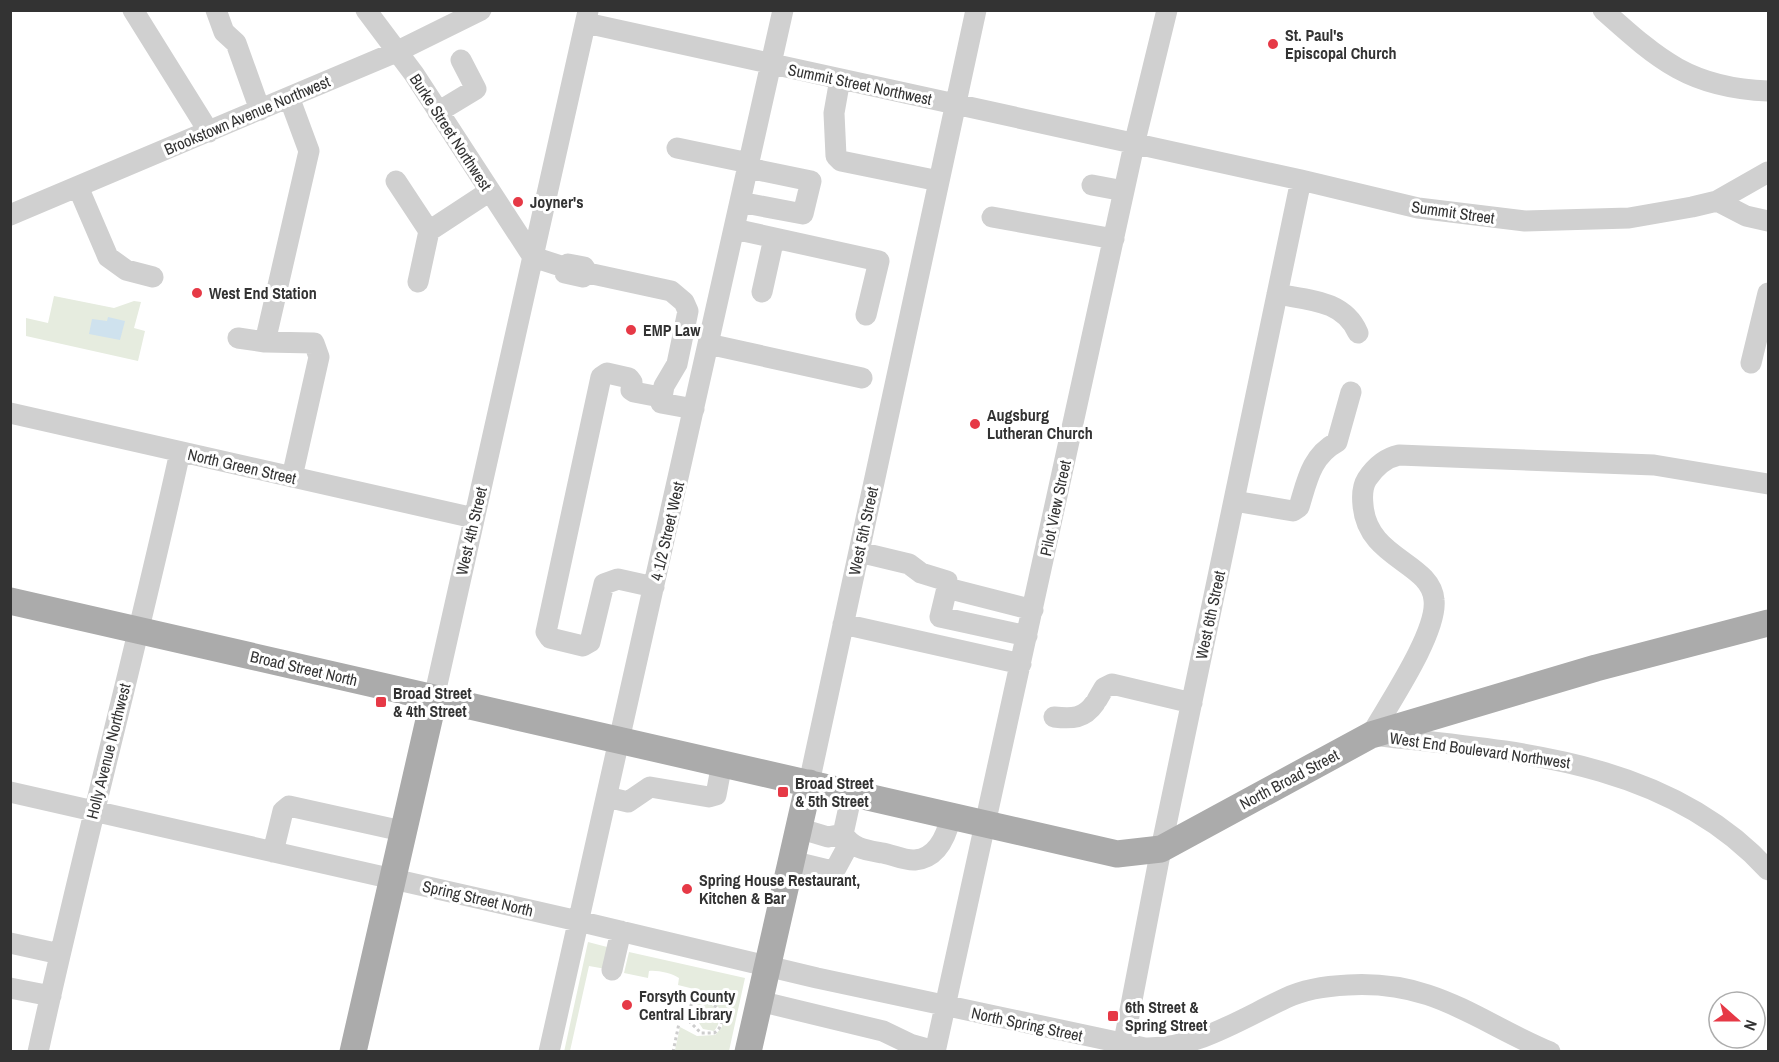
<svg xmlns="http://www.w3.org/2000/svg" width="1779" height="1062" viewBox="0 0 1779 1062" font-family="'Archivo Narrow',sans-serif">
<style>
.green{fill:#e6ecdf}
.water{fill:#cfe2ee}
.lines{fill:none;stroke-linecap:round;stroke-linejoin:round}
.path{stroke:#cdcdcd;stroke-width:3;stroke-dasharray:3 3;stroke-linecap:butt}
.minor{stroke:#d0d0d0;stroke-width:21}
.major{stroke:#ababab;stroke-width:27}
.poi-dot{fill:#e63946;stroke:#fff;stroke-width:2}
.labels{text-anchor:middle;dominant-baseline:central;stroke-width:6;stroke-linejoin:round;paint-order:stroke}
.poi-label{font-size:16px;font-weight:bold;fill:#333;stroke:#fff;text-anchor:start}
.street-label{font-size:16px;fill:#333;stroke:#fff}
</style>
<rect width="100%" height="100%" fill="#fff"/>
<!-- green -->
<path class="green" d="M54,296L114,308L134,301L141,302L134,328L145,331L138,361L26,336V318L48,323Z
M588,942L611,948L606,969L589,966L570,1051L564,1052Z
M629,952L745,978L729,1051L675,1050L680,1027L697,1036L715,1035L722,1027V1012C715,1000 701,999 694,989L678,985L679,978C672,973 657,970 649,971L648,978L624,973Z
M702,1001C717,1003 725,1019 714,1031L703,1029L695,1017L696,1005Z"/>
<!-- water -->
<path class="water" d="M108,317L125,321L120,340L89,334L92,319L107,321Z"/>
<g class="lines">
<!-- path -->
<path class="path" d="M698,998C715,999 732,1021 714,1033H701L688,1020L691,1005Z
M673,1052L682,1009L689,1011"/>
<!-- minor -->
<path class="minor" d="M133,10L209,132
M216,10L224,32L236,43L260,110
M366,10L414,74L533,257
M1603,10C1659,60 1690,88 1768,91
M586,23L1301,180L1418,208L1525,221L1629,218L1692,207L1717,201L1768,172
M840,79L834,113L836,156L841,161L939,181
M438,112L476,89L461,60
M677,148L749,163
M396,181L429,231
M1092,185L1124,191
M78,187L108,257L126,270L153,277
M1717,201L1746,216L1768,221
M740,202L803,214L811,181L748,168
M10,215L396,52L481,10
M992,217L1114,239
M734,229L879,261L866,315
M533,257L564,267L568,264L584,267L588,273L583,277L565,273L564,267
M588,273L671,291L684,302L688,311L677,364L664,386L661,403L694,409
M418,282L429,231L490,191
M762,292L774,238
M1277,294C1308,300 1344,300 1358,333
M238,338L265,342L314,343L319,357L292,477
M265,342L309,151L289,97
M708,344L862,378
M1751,363L1768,293
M10,413L474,518
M1768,484L1654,465L1399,455C1385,458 1375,467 1367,479C1362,487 1362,496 1363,505C1367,559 1431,562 1434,600C1438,632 1388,705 1371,735C1511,751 1667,759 1768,870
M1234,501L1293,511L1299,507C1307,481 1311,456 1337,442L1351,392
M859,552L909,564L921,573L947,581V588L1033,610
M654,587L618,579L604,584L590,642L583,646L550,638L546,632L601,377L607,373L629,378L632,382L631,390L634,392L660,397
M947,588L940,617L1027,636
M843,624L1021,664
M434,698L588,11
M1097,700L1104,688L1112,684L1192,703
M1054,717C1072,719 1084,719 1095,703
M809,783L976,10
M10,792L578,921L817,978L1145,1048C1196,1049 1241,1019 1286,998C1305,989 1327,986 1348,985C1435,980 1476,1021 1550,1052
M852,793L843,834C853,849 866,850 883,853C893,855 906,861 915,860C938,858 947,834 951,816
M607,797L628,802L650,787L709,797L716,795L722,763
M798,828L828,837L843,834
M273,852L283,811L289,806L402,831
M791,861L828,870L836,868L849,844
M10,943L60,954
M612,970L621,931
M10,988L51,996
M759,1001L883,1031L910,1044L935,1051
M38,1052C82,851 136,652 180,452
M549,1052L783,10
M935,1052L1134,145L1167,10
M1122,1052L1161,849L1301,180"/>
<!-- major -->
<path class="major" d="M10,601L1117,854L1161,849L1371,735L1596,668L1768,623
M353,1052L434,698
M748,1052L809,783"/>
</g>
<!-- markers -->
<g class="poi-dot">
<circle cx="1273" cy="44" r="6"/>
<circle cx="518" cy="202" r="6"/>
<circle cx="197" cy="293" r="6"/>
<circle cx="631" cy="330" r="6"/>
<circle cx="975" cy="424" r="6"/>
<rect x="375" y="696" width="12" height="12" rx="3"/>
<rect x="777" y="786" width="12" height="12" rx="3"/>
<circle cx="687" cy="889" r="6"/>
<circle cx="627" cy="1005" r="6"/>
<rect x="1107" y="1010" width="12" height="12" rx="3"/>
</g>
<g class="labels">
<!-- poi labels -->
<g class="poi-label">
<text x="1285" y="35">St. Paul's<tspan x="1285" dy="18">Episcopal Church</tspan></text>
<text x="530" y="202">Joyner's</text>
<text x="209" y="293">West End Station</text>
<text x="643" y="330">EMP Law</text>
<text x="987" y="415">Augsburg<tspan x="987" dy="18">Lutheran Church</tspan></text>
<text x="393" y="693">Broad Street<tspan x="393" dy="18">&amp; 4th Street</tspan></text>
<text x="795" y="783">Broad Street<tspan x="795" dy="18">&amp; 5th Street</tspan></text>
<text x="699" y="880">Spring House Restaurant,<tspan x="699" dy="18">Kitchen &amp; Bar</tspan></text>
<text x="639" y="996">Forsyth County<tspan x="639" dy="18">Central Library</tspan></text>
<text x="1125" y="1007">6th Street &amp;<tspan x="1125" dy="18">Spring Street</tspan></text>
</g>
<!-- street labels -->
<g class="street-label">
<text transform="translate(860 84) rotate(12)">Summit Street Northwest</text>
<text transform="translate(247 115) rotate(-23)">Brookstown Avenue Northwest</text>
<text transform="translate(451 132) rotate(57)">Burke Street Northwest</text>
<text transform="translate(1453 212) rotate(8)">Summit Street</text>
<text transform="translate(242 466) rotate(13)">North Green Street</text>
<text transform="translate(1055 508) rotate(-78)">Pilot View Street</text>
<text transform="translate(471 531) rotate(-77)">West 4th Street</text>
<text transform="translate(667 531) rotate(-77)">4 1/2 Street West</text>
<text transform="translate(863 531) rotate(-78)">West 5th Street</text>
<text transform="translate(1210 615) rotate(-78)">West 6th Street</text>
<text transform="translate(304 668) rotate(13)">Broad Street North</text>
<text transform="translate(1480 750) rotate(8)">West End Boulevard Northwest</text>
<text transform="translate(108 751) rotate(-76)">Holly Avenue Northwest</text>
<text transform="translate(1289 779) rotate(-28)">North Broad Street</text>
<text transform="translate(478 898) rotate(13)">Spring Street North</text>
<text transform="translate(1027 1024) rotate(12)">North Spring Street</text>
</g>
</g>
<!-- border -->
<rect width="1779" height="1062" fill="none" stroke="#333333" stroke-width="24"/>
<!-- north arrow -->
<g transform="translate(1737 1020) rotate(111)"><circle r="28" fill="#ffffff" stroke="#adadad" stroke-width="1.5"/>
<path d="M0-4.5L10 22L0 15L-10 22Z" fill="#e63946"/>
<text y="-9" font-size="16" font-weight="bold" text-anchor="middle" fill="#333333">N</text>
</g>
</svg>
